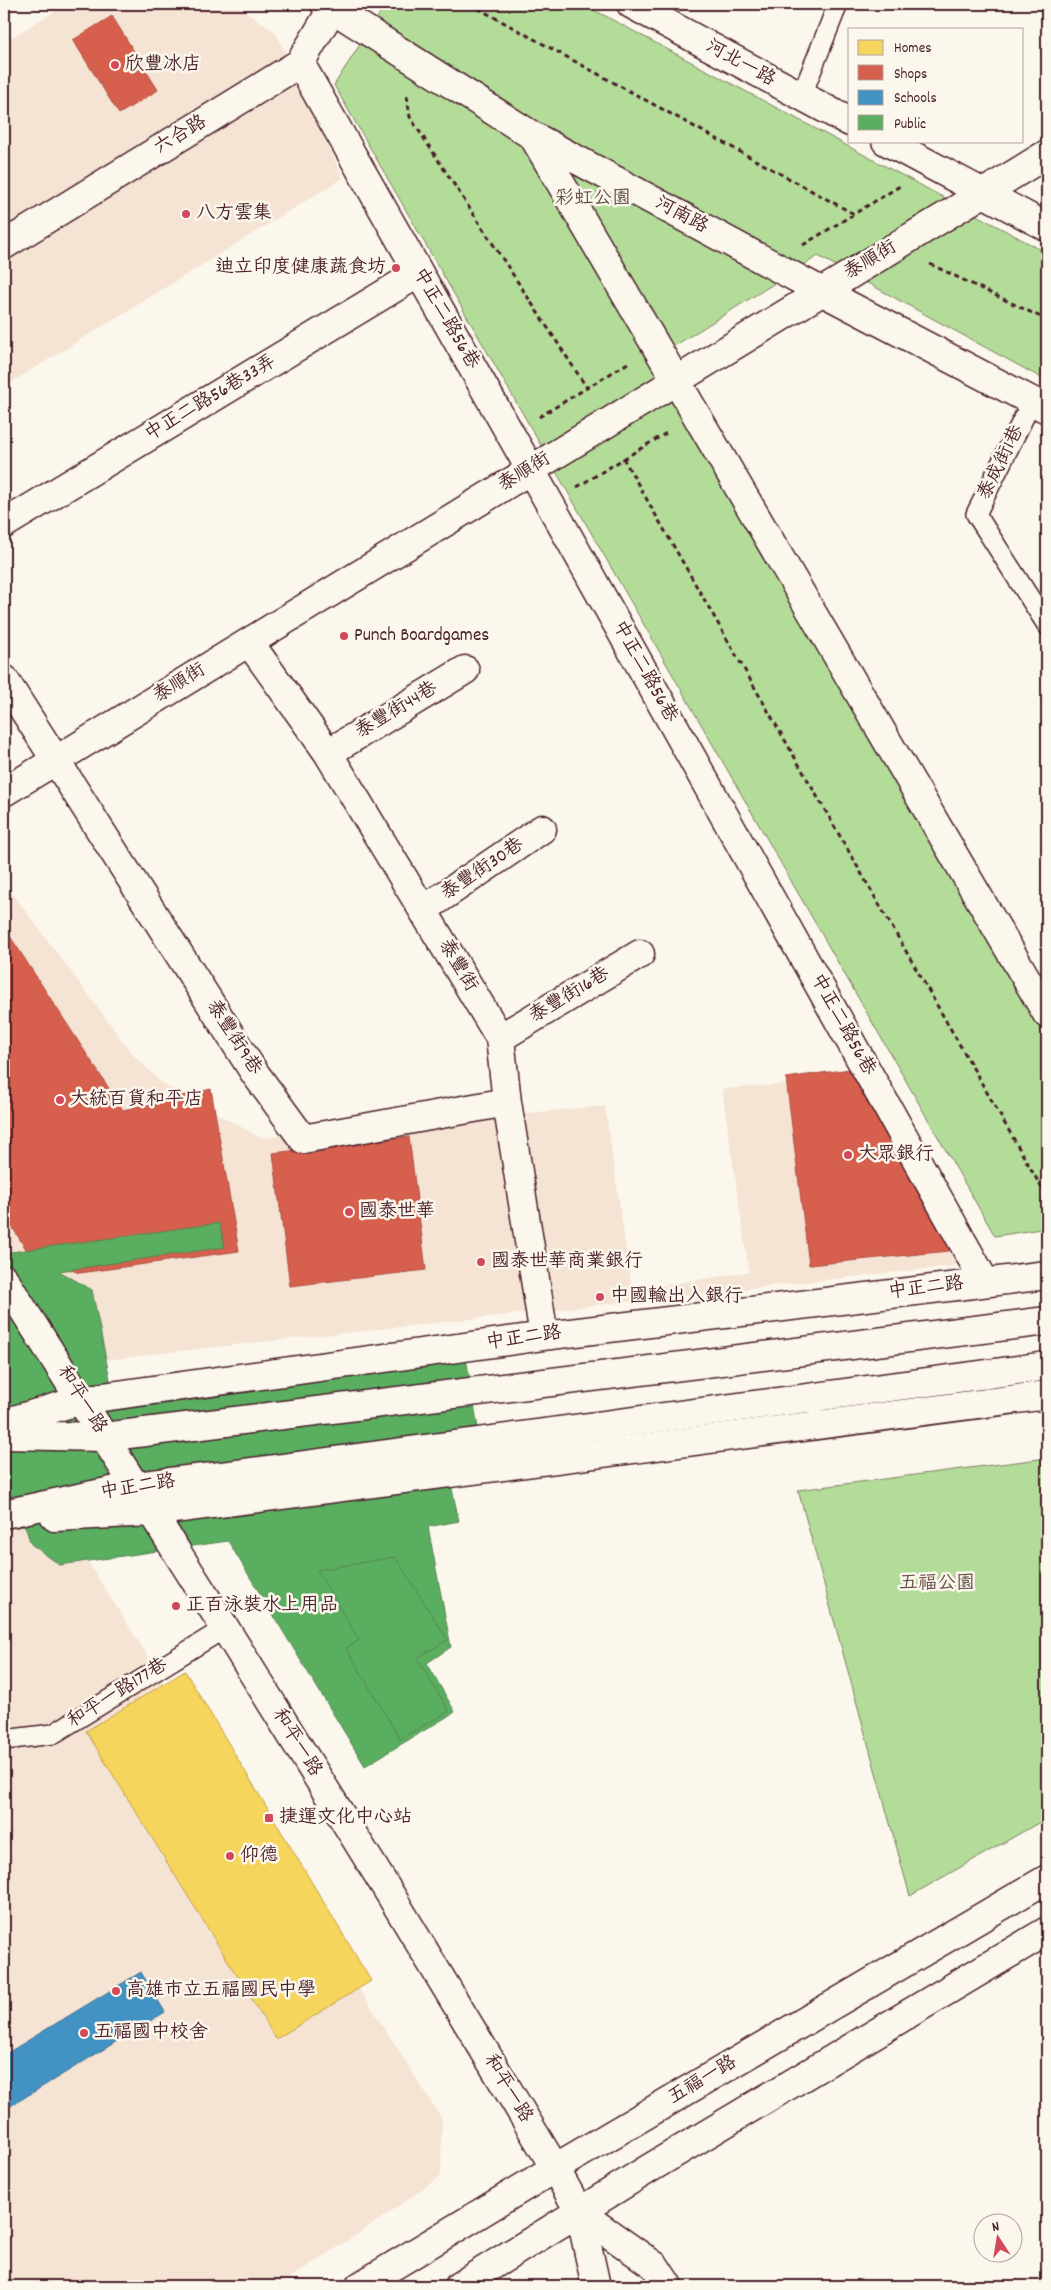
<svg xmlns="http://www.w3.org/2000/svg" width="1051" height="2290" viewBox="0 0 1051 2290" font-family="Dekko,'LXGW WenKai TC',sans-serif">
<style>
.built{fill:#f5e3d3}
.green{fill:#b3dc99;stroke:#7e7e62}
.homes{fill:#f6d55c;stroke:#c29e4d}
.shops{fill:#d6604d;stroke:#ac4c43}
.schools{fill:#4393c3;stroke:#457095}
.public{fill:#5aae61;stroke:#558351}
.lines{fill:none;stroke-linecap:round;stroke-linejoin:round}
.lane-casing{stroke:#4a1f2b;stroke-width:22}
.street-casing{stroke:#4a1f2b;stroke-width:31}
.secondary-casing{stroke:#4a1f2b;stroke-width:31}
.path{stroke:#4a1f2b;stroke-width:3;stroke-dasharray:5 4;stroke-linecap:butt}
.lane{stroke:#fbf7ec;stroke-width:19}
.street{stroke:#fbf7ec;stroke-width:28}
.secondary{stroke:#fbf7ec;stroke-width:28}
.poi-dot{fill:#d1495b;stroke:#fbf7ec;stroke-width:2}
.labels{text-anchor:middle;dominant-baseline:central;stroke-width:5;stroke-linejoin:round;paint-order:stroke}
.street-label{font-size:19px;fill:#4a1f2b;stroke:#fbf7ec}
.poi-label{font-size:19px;fill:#4a1f2b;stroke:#fbf7ec;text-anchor:start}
.park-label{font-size:19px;fill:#644e46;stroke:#fbf7ec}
</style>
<rect width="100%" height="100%" fill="#fbf7ec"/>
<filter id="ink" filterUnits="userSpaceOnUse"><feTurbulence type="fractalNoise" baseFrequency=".02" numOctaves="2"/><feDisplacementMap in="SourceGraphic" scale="10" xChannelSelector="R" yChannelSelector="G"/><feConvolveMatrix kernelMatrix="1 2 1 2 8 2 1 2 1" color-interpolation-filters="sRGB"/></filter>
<g filter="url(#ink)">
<!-- built -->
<path class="built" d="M67,4H235L276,33L343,178L4,387V42Z
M4,882L133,1055L163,1084L261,1138L605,1106L632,1290L749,1272L722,1089L856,1079L961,1265L162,1353L4,1373Z
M4,1430L442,2119L441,2176L367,2228L277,2286H4Z"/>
<!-- green -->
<path class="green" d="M386,4H583L1047,253V381L818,256L652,360L1047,1041V1228L995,1236L334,85Z
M1047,1458V1818L910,1896L798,1490Z"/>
<!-- homes -->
<path class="homes" d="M185,1671L371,1981L276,2039L86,1731Z"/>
<!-- shops -->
<path class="shops" d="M112,16L158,90L119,114L73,40Z
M4,927L123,1110L211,1089L239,1251L80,1273L31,1257L4,1214Z
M850,1069L945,1230L949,1251L809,1265L786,1078Z
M409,1137L426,1270L290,1286L273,1153Z"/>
<!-- schools -->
<path class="schools" d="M141,1972L165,2012L4,2110V2055Z"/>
<!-- public -->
<path class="public" d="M219,1223L225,1247L59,1271L92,1290L115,1404L463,1340L486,1475L450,1480L459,1521L428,1527L451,1647L427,1663L455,1712L365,1766L228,1541L60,1565L31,1544L25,1526L4,1529V1253Z
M395,1557L448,1640L417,1658L449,1711L400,1739L346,1648L359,1640L317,1570Z"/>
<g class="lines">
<defs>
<path id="lane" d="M801,97L838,4
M1032,401L976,514L1047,625
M4,1740L53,1734L225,1628"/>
<path id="street" d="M325,4L533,136L821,291L1047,409
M631,4L850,122
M300,63L550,504L985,1282
M533,136L1047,1014
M886,141L1047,227
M4,245L300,63L335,4
M4,524L419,273
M249,642L328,753L500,1038L507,1102L544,1336
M4,679L254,1072L303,1139L507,1102
M328,753L465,670
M4,792L1047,154
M423,910L542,829
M500,1038L640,954
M81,1400L544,1336L1047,1275
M151,1512L1047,1395"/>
<path id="secondary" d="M4,1279L225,1628L390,1894L555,2168L580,2213L596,2286
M4,1423L81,1400
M4,1435L104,1437L1047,1321
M4,1514L135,1486L230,1475L1047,1366
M55,1517L151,1512
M580,2213L655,2266L668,2286
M360,2286L555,2168L1047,1879
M459,2286L650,2168L1047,1931"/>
</defs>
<!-- lane casing -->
<use href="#lane" class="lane-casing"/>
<!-- street casing -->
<use href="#street" class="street-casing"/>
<!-- secondary casing -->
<use href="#secondary" class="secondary-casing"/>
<!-- path -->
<path class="path" d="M470,4L854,214
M407,96L410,117L587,388
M803,245L900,186
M930,264L1047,320
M539,417L628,363
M623,458L1047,1197
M577,487L668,432"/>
<!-- lane -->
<use href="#lane" class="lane"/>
<!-- street -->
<use href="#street" class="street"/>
<!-- secondary -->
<use href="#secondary" class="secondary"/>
</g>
</g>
<!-- markers -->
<g class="poi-dot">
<circle cx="115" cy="65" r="5"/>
<circle cx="186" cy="214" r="5"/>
<circle cx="396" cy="268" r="5"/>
<circle cx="344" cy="636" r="5"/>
<circle cx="60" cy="1100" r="5"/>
<circle cx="848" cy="1155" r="5"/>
<circle cx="349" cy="1212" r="5"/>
<circle cx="481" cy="1262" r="5"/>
<circle cx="600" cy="1297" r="5"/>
<circle cx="176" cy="1606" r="5"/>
<rect x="264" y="1813" width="10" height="10" rx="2.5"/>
<circle cx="230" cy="1856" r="5"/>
<circle cx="116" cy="1991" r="5"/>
<circle cx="84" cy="2033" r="5"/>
</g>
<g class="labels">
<!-- street labels -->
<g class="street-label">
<text transform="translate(740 64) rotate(29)">河北一路</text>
<text transform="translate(181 136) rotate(-31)">六合路</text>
<text transform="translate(681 216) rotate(28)">河南路</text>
<text transform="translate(871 261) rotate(-31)">泰順街</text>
<text transform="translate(445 319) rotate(60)">中正二路56巷</text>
<text transform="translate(211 399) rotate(-31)">中正二路56巷33弄</text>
<text transform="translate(1002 463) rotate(-64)">泰成街1巷</text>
<text transform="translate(525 473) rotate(-32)">泰順街</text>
<text transform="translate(644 672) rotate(61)">中正二路56巷</text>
<text transform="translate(180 684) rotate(-32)">泰順街</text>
<text transform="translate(397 711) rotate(-31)">泰豐街44巷</text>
<text transform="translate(483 870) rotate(-34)">泰豐街30巷</text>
<text transform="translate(457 966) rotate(59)">泰豐街</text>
<text transform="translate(570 996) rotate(-31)">泰豐街16巷</text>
<text transform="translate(842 1025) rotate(61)">中正二路56巷</text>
<text transform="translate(233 1038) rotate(57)">泰豐街9巷</text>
<text transform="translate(926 1289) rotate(-7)">中正二路</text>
<text transform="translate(524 1339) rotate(-8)">中正二路</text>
<text transform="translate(81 1400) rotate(58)">和平一路</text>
<text transform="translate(138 1488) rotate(-9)">中正二路</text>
<text transform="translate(118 1694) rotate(-32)">和平一路177巷</text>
<text transform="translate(296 1743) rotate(58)">和平一路</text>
<text transform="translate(703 2081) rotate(-31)">五福一路</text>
<text transform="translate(507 2089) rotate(59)">和平一路</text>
</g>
<!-- poi labels -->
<g class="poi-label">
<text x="125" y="65">欣豐冰店</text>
<text x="196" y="214">八方雲集</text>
<text x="386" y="268" text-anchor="end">迪立印度健康蔬食坊</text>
<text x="354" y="636">Punch Boardgames</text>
<text x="70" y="1100">大統百貨和平店</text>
<text x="858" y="1155">大眾銀行</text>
<text x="359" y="1212">國泰世華</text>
<text x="491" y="1262">國泰世華商業銀行</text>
<text x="610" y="1297">中國輸出入銀行</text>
<text x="186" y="1606">正百泳裝水上用品</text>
<text x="279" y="1818">捷運文化中心站</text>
<text x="240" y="1856">仰德</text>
<text x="126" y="1991">高雄市立五福國民中學</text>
<text x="94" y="2033">五福國中校舍</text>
</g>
<!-- park labels -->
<g class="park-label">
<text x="593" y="199">彩虹公園</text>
<text x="937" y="1584">五福公園</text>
</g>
</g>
<!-- margin -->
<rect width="1051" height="2290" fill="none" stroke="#fbf7ec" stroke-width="20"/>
<rect x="10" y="10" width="1031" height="2270" fill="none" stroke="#4a1f2b" stroke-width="2" filter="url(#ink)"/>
<!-- legend -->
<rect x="848" y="28" width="175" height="115" fill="#fbf7ec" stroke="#b4a19f"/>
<rect x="858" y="40" width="25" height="15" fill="#f6d55c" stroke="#b4a19f"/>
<text x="894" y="52" font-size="15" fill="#4a1f2b">Homes</text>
<rect x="858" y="65" width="25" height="15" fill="#d6604d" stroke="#b4a19f"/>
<text x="894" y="78" font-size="15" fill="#4a1f2b">Shops</text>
<rect x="858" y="90" width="25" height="15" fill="#4393c3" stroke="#b4a19f"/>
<text x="894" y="102" font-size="15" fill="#4a1f2b">Schools</text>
<rect x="858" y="115" width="25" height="15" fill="#5aae61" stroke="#b4a19f"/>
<text x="894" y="128" font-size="15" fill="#4a1f2b">Public</text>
<!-- north arrow -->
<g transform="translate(998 2238) rotate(348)"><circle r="24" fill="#fbf7ec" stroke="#b4a19f"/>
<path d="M0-4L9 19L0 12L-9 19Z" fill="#d1495b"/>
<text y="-8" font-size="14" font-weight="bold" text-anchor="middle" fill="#4a1f2b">N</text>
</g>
</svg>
